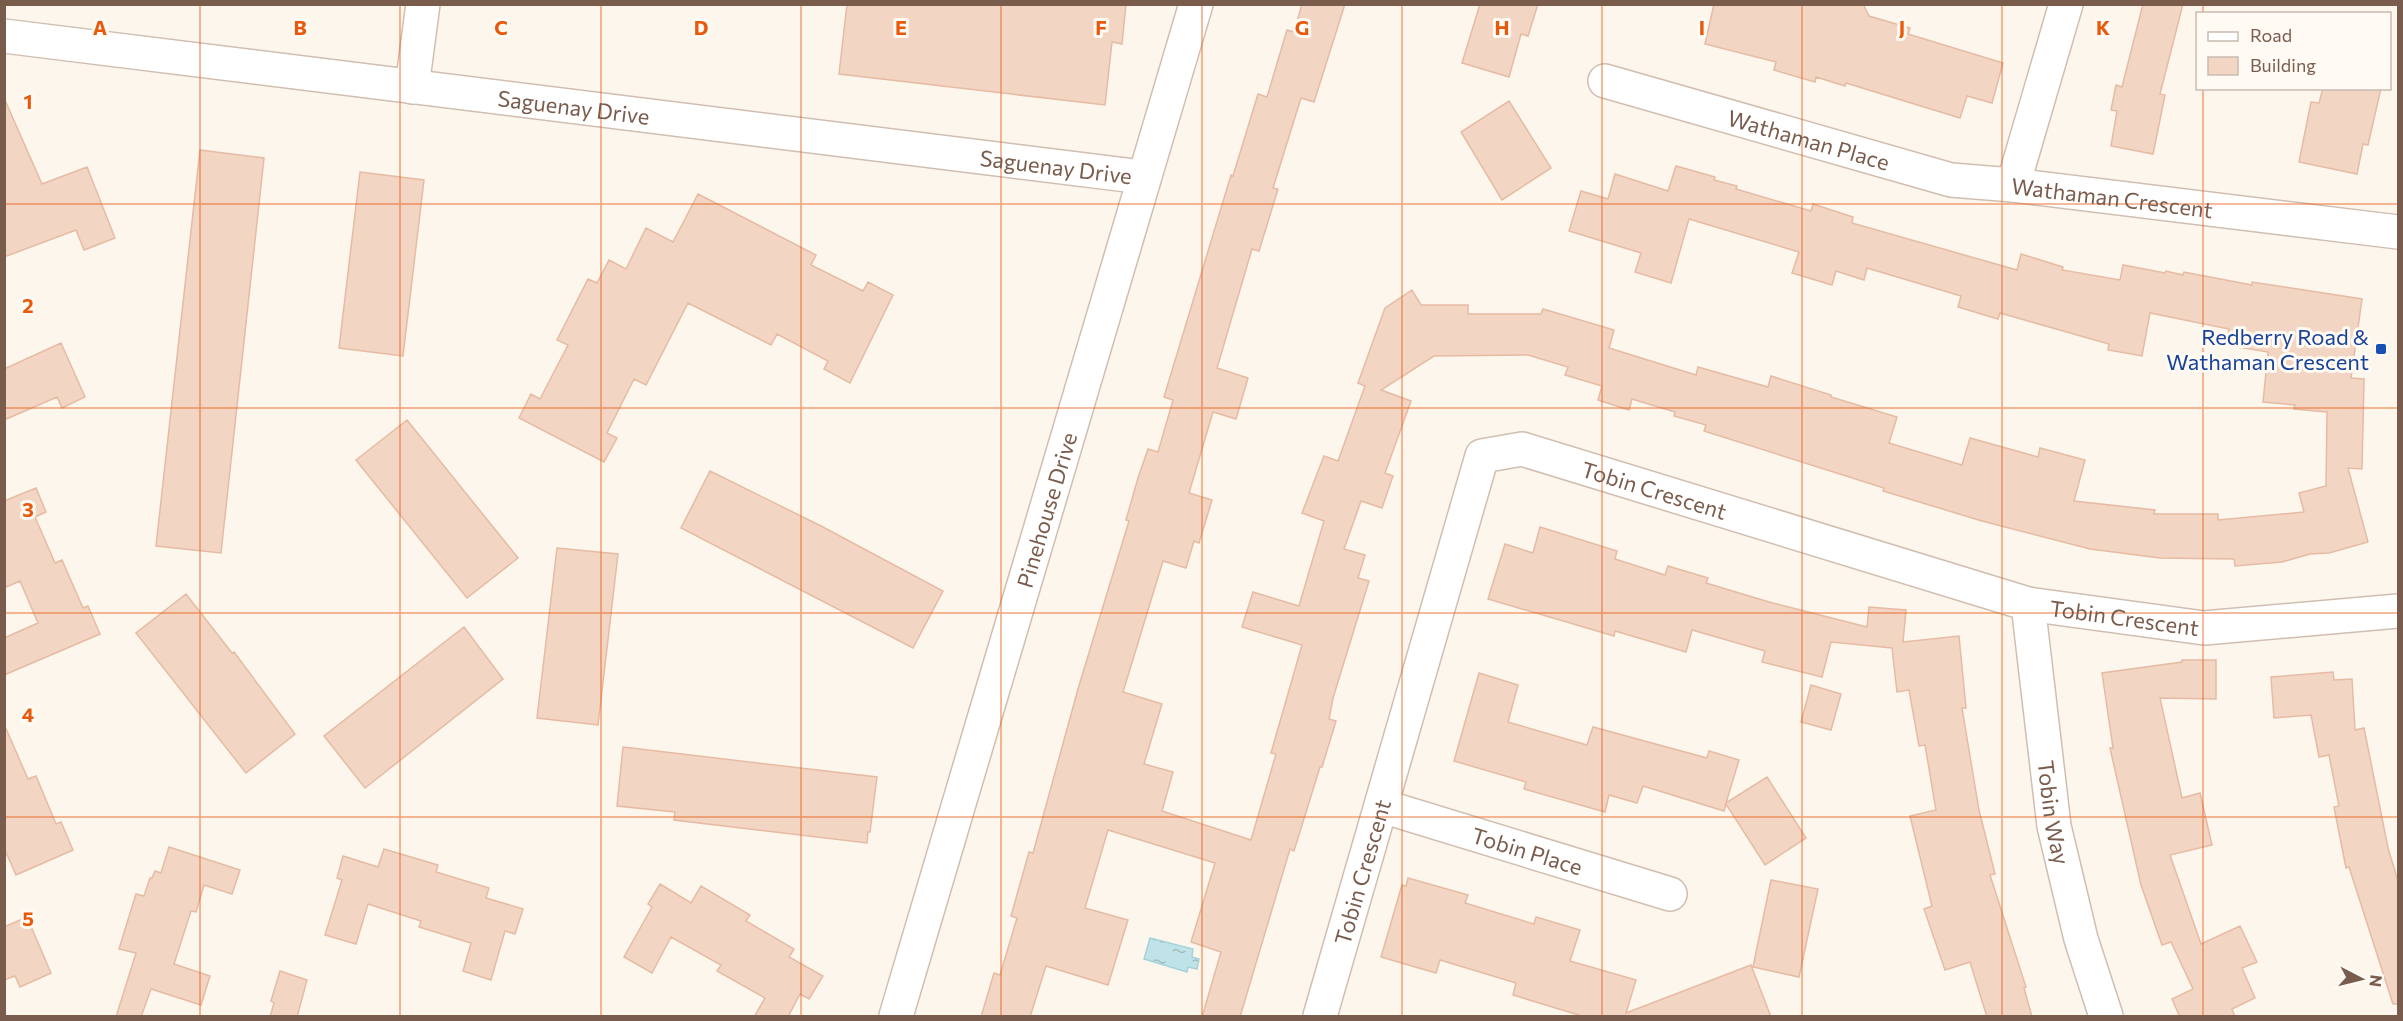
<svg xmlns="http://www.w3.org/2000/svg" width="2403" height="1021" viewBox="0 0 2403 1021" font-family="Commissioner,sans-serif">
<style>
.water{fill:url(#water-ripples);stroke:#a5d3da;stroke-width:1.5}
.building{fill:#f3d5c3;stroke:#e6bba3;stroke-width:1.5}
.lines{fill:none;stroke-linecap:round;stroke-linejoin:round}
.minor-casing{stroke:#d1beb0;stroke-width:36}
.minor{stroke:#fff;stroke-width:33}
.grid{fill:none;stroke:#e8590c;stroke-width:1.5;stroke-opacity:0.55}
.transit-dot{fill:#1a4fb4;stroke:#fffaf3;stroke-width:2}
.labels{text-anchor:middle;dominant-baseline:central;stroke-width:6;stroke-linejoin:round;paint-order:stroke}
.street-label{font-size:22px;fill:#7a5c4d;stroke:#fffaf3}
.transit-label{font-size:22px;fill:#164399;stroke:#fffaf3;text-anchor:end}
.grid-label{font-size:20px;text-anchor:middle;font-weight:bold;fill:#e8590c;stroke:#fffaf3;stroke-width:6;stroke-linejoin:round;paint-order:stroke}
</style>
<defs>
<pattern id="water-ripples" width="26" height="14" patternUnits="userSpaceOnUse" patternTransform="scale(1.5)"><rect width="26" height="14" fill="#bfe3e8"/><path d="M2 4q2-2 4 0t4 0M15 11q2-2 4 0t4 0" fill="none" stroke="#a0bbbe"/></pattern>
</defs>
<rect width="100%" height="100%" fill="#fdf6ec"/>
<!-- water -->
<path class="water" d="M1150,938L1193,949L1192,957L1199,959L1197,969L1188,967L1187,972L1144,959Z"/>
<!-- building -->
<path class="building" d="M847,4H1126L1122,44L1112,42L1105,105L839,74Z
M1302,4H1345L1314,102L1301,98L1273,188L1278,189L1259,251L1252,249L1217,368L1248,378L1236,419L1213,412L1189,493L1212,500L1199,543L1194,541L1186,568L1163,561L1123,692L1162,704L1144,764L1173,772L1162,811L1251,840L1276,754L1271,753L1302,645L1242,627L1253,592L1299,606L1324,521L1302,513L1324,456L1338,461L1365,386L1358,383L1385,308L1412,290L1421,305H1468V314H1541L1543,309L1614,330L1609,348L1696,375L1698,367L1768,387L1771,376L1831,395V397L1897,417L1889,443L1962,465L1970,438L2038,457L2040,448L2085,460L2074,501L2155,510L2154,514H2218V520L2304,512L2299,493L2326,486L2327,412L2294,409L2295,405L2263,402L2268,352L2226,345L2229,329L2150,313L2142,356L2108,350L2109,344L2000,313L1998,319L1958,307L1961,296L1867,268L1864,280L1836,271L1832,285L1792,273L1799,252L1689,219L1671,283L1635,272L1641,253L1569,231L1581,191L1608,199L1615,174L1668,191L1676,166L1715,177L1714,180L1737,186L1736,189L1811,211L1813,204L1853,217L1852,223L2017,270L2021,254L2063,267L2062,270L2120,280L2123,265L2165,273L2166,271L2183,275L2184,272L2252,285V282L2362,299L2351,378L2364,379L2362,469L2348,468L2368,542L2329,553L2310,554L2282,562L2235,566L2234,559L2160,558L2090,549L1982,521L1883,491L1884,488L1704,431L1706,425L1674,416L1675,412L1632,399L1629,410L1598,400L1602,386L1565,375L1568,367L1528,355L1434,356L1381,390L1411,401L1385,473L1393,476L1382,508L1361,501L1344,549L1365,555L1358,578L1369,581L1333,698L1329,719L1336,721L1322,767H1320L1294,851L1290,849L1240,1017H1202L1221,952L1191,942L1215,863L1108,830L1085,908L1128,920L1108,985L1046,966L1030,1017H981L994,973L1000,975L1017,918L1011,916L1029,852L1033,853L1078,689L1129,521L1126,520L1138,478L1148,449L1158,452L1173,400L1164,397L1231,175L1233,176L1258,94L1267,97L1287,30L1294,32Z
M1480,4H1538L1528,36L1521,34L1509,77L1462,63Z
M1714,4H1863L1869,16L1910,28L1908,34L2003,63L1992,103L1967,96L1960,118L1846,83L1845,86L1816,77L1815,82L1774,70L1776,62L1705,44Z
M2143,4H2183L2160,94L2165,95L2153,154L2111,146L2117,111L2111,110L2116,85L2122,87Z
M2323,88H2381L2368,145L2363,144L2357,174L2299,162L2311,102L2319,103Z
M4,98L42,184L87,167L115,238L84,250L76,230L4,257Z
M1509,101L1551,168L1502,200L1461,132Z
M200,150L264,158L221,553L156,546Z
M360,172L424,180L403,356L339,348Z
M698,194L816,255L811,265L863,291L868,282L893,295L850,383L824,369L828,361L777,334L771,345L688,303L646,385L634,379L607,433L617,438L604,462L519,418L531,394L540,399L568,345L557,340L588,279L597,283L609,260L626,269L646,228L673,242Z
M61,343L85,397L62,408L57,397L4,420V369Z
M407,420L518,558L467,598L356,460Z
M710,471L821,526L943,591L913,648L681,528Z
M36,488L46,512L35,517L55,563L62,560L83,608L88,606L100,634L4,675V638L38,623L20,581L4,588V501Z
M1540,527L1617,551L1615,559L1665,575L1668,566L1708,578L1706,583L1769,602L1867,627L1869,607L1906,610L1903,642L1959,636L1966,708H1962L1979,810L1995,874L1990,875L2026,987L2024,988L2032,1017H1987L1970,962L1945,970L1924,909L1932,906L1910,816L1936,810L1925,745L1919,746L1909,690L1897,692L1892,648L1831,642L1822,677L1762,662L1765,651L1692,630L1686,652L1615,631L1614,636L1488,599L1505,544L1533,553Z
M557,548L618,554L598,725L537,718Z
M186,594L232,653L234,652L295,734L246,773L136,633Z
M464,627L503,679L365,788L324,736Z
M2182,660H2216V699L2160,698L2182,798L2200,793L2212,845L2170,855L2201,944L2240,926L2257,962L2242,968L2255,998L2232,1009L2235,1017H2180L2172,999L2193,989L2171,942L2162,945L2141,885L2110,748H2113L2102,673L2182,662Z
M2333,672L2334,680L2352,679L2355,730L2364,728L2388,848L2398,881V1004H2393L2349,867L2346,868L2334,807L2339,806L2329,755L2319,757L2311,715L2274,718L2271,677Z
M1479,673L1518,685L1508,722L1587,745L1593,727L1707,758L1709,751L1739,760L1726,803L1767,777L1806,838L1765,865L1726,804L1724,811L1643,786L1637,803L1609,795L1605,812L1524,789L1526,782L1454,761Z
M1811,685L1841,694L1831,730L1801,722Z
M4,724L28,779L36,776L56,824L61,822L73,850L16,875L4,848Z
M623,747L877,777L870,832H868L867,843L674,820L675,812L617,806Z
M169,847L240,870L232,894L204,885L196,912L191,911L174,964L210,976L201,1005L151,989L141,1017H116L136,953L119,949L136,894L144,896L150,878H152L155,871L161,873Z
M384,849L438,865L436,872L489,888L486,898L523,909L515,934L505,931L491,980L463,971L471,943L419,927L421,921L368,904L356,944L325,935L342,880L337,878L343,856L378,867Z
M1408,878L1468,895L1465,903L1534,924L1536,917L1580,930L1570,961L1636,980L1626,1013L1751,965L1771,1017H1585L1513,995L1516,983L1440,960L1436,973L1381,957L1402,885L1406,886Z
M1771,880L1818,889L1799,977L1753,967Z
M660,884L691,903L701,886L750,915L746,921L794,949L789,957L823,976L809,999L800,994L788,1017H754L765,998L717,971L721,965L671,937L652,973L624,957L652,907L648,904Z
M27,917L51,973L20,987L15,976L4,980V927Z
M280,971L307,980L297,1017H270L274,1003L271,1001Z"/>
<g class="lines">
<defs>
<g id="minor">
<path id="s1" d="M4,36L1143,177"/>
<path id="s2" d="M1605,81L1951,180L2013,185L2398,232"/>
<path d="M412,87L423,4"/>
<path d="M2013,185L2066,4"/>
<path id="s3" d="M2028,604L2054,826L2081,939L2106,1016"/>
<path id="s4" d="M1382,806L1670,894"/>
<path id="s5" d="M896,1016L1196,4"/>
<path id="s6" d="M1320,1016L1482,456L1522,449L2028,604L2204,628L2398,611"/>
</g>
</defs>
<!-- minor casing -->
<use href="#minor" class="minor-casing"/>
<!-- minor -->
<use href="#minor" class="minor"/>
</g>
<!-- grid -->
<path class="grid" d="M200,4V1016M400,4V1016M601,4V1016M801,4V1016M1001,4V1016M1202,4V1016M1402,4V1016M1602,4V1016M1802,4V1016M2002,4V1016M2203,4V14M2203,88V1016M4,204H2398M4,408H2398M4,613H2398M4,817H2398"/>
<!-- markers -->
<rect class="transit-dot" x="2375" y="343" width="12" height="12" rx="3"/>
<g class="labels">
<!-- street labels -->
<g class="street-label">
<text stroke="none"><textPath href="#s1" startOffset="574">Saguenay Drive</textPath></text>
<text stroke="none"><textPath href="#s2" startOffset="212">Wathaman Place</textPath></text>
<text stroke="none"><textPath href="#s1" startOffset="1060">Saguenay Drive</textPath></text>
<text stroke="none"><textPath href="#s2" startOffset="522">Wathaman Crescent</textPath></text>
<text stroke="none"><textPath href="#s6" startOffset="762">Tobin Crescent</textPath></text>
<text stroke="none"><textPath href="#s5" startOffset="528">Pinehouse Drive</textPath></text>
<text stroke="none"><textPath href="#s6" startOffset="1250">Tobin Crescent</textPath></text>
<text stroke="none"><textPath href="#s3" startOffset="210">Tobin Way</textPath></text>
<text stroke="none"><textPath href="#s4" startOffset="152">Tobin Place</textPath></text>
<text stroke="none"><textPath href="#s6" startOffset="150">Tobin Crescent</textPath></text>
</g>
<!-- transit labels -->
<g class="transit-label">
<text x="2369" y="336">Redberry Road &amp;<tspan x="2369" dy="25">Wathaman Crescent</tspan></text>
</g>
</g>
<g class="grid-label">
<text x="100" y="35">A</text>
<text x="300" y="35">B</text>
<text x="501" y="35">C</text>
<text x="701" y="35">D</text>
<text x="901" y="35">E</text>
<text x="1101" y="35">F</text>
<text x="1302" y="35">G</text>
<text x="1502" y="35">H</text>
<text x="1702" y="35">I</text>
<text x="1902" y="35">J</text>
<text x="2103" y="35">K</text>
<text x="28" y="109">1</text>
<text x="28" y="313">2</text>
<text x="28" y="517">3</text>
<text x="28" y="722">4</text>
<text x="28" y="926">5</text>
</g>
<!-- border -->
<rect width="2403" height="1021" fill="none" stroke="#7a5c4d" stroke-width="12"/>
<!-- legend -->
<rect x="2196" y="12" width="195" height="78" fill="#fffaf3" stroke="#cabbb1" stroke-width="1.5"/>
<rect x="2208" y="32" width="30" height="9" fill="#ffffff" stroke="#cabbb1" stroke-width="1.5"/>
<text x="2250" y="42" font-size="18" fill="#7a5c4d">Road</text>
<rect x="2208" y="57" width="30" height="18" fill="#f3d5c3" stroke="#cabbb1" stroke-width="1.5"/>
<text x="2250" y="72" font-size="18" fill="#7a5c4d">Building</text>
<!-- north arrow -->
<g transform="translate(2361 979) rotate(97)" stroke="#fffaf3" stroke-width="4.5" paint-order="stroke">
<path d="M0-4.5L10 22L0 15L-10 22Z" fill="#7a5c4d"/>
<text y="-9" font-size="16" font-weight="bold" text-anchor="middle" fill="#7a5c4d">N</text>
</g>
</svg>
